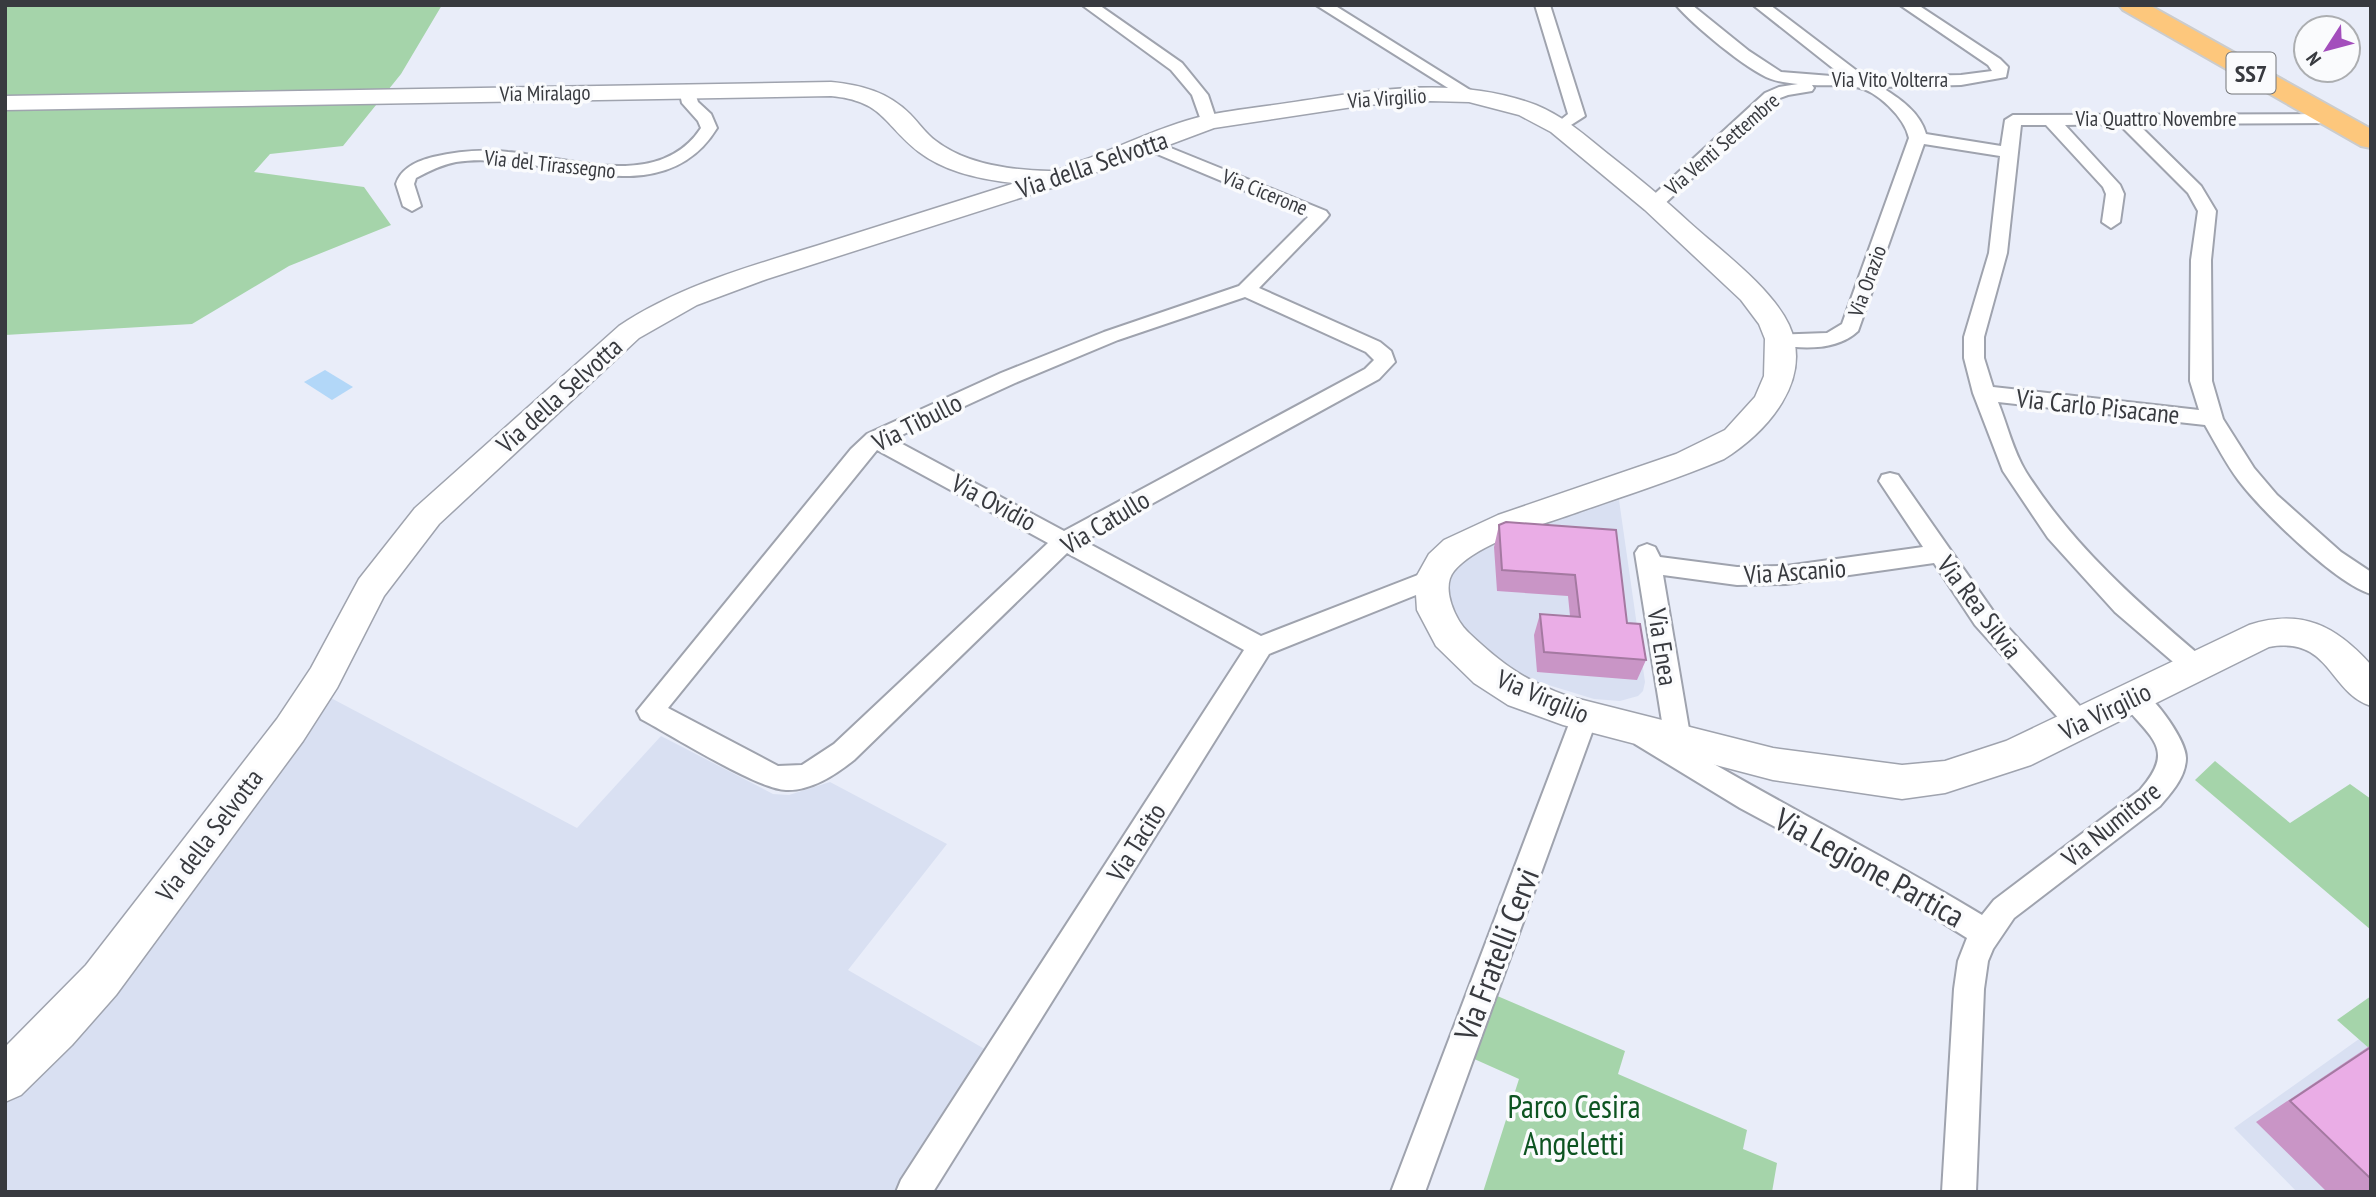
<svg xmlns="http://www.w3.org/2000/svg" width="2376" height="1197" viewBox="0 0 2376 1197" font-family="'PT Sans Narrow',sans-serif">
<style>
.built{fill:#d9e0f2}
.green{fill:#a5d4aa}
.water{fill:#b2d7f8}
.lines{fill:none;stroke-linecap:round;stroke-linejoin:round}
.street-casing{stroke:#9fa3ae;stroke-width:4}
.secondary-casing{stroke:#9fa3ae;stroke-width:3}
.primary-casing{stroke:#cbcccd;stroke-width:4}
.street{fill:#fff;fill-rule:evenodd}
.secondary{fill:#fff;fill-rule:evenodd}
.primary{fill:#fdc77c;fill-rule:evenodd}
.wall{fill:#c995c6}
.building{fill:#eaade6;stroke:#a479a1;stroke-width:2}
.labels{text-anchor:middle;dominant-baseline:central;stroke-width:7;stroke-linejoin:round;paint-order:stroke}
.far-street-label{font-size:21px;fill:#383a3f;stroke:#fafbfd}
.shield{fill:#fafbfd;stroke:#727478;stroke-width:2}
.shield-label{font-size:24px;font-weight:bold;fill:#383a3f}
.street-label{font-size:26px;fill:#383a3f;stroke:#fafbfd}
.near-street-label{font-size:32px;fill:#383a3f;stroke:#fafbfd}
.near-park-label{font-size:32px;fill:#0d5421;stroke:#fafbfd}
</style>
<rect width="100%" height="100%" fill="#e9edf9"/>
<!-- built -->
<path class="built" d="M1619,500L1645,682L1643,691L1638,696L1620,701L1594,699L1513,674L1464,639L1440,572L1511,532Z
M329,697L577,828L661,736L773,794L789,795L830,782L947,844L848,970L988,1051L898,1192H5V1102Z
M2359,1039L2371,1050V1192H2297L2234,1128Z"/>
<!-- green -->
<path class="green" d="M5,5H442L401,74L343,146L270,154L254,172L364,187L391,225L289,266L192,324L5,335Z
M2215,761L2290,823L2350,784L2371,799V930L2195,780Z
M1495,995L1625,1051L1618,1074L1747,1130L1743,1149L1777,1163L1772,1192H1483L1519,1079L1472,1058Z
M2371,996V1050L2337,1020Z"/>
<!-- water -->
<path class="water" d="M325,370L353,387L332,400L304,382Z"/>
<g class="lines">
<defs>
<path id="street" d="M1082,5H1099L1182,63L1208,95L1217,122L1215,126H1203L1192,95L1171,70Z
M1316,5H1334L1478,95L1470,100L1464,98Z
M1535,5H1550L1585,116L1560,132L1552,127L1568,114Z
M1676,5H1692L1749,51L1781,72L1844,77L1753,5H1770L1865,77L1961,75L1992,71L1988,65L1900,5H1918L2000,59L2008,67L2006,77L1961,85L1881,87C1899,98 1920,112 1926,134L2001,146L2005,120L2013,115L2338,114L2340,118L2332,123L2138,124L2201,186L2216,211L2211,260L2212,381L2223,419L2254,468L2277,495L2341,552L2371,572V594C2335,583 2263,512 2239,481C2226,464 2216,444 2205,425L1998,402C2007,424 2013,451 2026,472C2073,546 2138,603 2204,659L2208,666L2204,673L2195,676L2186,673L2115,612L2048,538L2003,471L1973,393L1964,358V337L1989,253L2000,156L1924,144L1858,331C1837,351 1799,350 1773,343L1770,339L1773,335L1827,333L1842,324L1909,138C1905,118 1877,90 1856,87C1842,84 1826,86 1812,85L1814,88L1812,91L1788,95L1777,99L1660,208H1648L1645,204L1648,200L1765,93L1779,87L1798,84C1789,83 1779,82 1771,79C1747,70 1693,25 1676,5ZM2119,124L2188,193L2198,211L2191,260L2190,381L2199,410L1993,387L1984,358V337L2007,253L2021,125H2046L2103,187L2106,194L2102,222L2111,228L2120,222L2124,194L2120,185L2065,125Z
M687,85L693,87L698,102L711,114L717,128C660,221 539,148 456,162C441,165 429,171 416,178L414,184L421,206L412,211L403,206L396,184C401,168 417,161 433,157C459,151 482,149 508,152C568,157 659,192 701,128L698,121L682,103L679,90Z
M1151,140L1326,211L1329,215L1326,219L1259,288L1380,342L1391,351L1395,362L1379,379L1084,541L1261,636L1423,573L1432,570L1441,573L1444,579L1441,585L1269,654L933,1192H896L901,1180L1244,650L1067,553L854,760C835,775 811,791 786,790C757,789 671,735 641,719L637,711L851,449L867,434L1001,373L1104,332L1239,286L1308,217L1145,149L1142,145L1145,141ZM1245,297L1366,352L1374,360L1365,369L1064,531L893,439L1015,383L1118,340ZM877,450L1048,543L834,744L802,765L778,766L668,708Z
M1890,473L1898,475L1993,611L2089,716L2093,724L2089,732L2080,735L2071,732L1975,625L1934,563L1786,584L1737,585L1663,575L1691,741L1688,749C1785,806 1886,857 1982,915L1994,900L2140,790C2175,750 2153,740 2125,706L2121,699L2125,692C2131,690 2135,688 2141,691C2156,698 2186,741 2186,758C2186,777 2171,793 2160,806L2014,918L1993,949L1988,961L1984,989L1976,1192H1942L1954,989L1958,961L1967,938L1876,881L1740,808L1635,744L1631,736L1635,728L1644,725L1664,734L1635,553L1639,547L1647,544L1655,547L1660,557L1737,567L1786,566L1923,547L1879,481L1882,475Z
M1585,705L1594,708L1598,716L1425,1192H1391L1572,716L1576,708Z"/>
<path id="secondary" d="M831,82C862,85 888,92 910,114C919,123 926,134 936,141C967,165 1012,170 1049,171C1059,172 1074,163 1084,160C1122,146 1169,123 1208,115C1238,109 1270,106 1301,101C1379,89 1460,76 1536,105C1563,116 1585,135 1608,154C1636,176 1663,198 1689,222C1721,251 1771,287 1789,325C1814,380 1767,432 1724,459C1677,479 1627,495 1578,512C1544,524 1477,543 1454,571C1440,588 1456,621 1469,633C1503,665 1524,680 1567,696L1773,748L1902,765L1945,761L2006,741L2249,625C2302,608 2336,626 2371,665V706C2328,692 2331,636 2269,647L2031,765L1945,793L1902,799L1773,780L1563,725L1508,705L1474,683L1436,646L1417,610L1415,579L1429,554L1444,540L1498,515L1676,454L1725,430L1755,397L1764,376L1765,339L1759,324L1741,300L1645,210L1551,132L1519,115L1469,102L1430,101L1366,105L1214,128L1067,183L767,279L697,305L639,338L439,524L384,596L337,688L303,741L116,995L72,1045L21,1095L5,1102V1047L86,965L277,719L311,668L359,579L415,508L619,326C679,286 748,267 816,246C882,225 949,204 1015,183C983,180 945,172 919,152C883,124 884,101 831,96L5,110V96Z"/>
<path id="primary" d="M2119,5H2149L2371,129V148L2361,146L2123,10Z"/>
</defs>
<!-- street casing -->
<use href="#street" class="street-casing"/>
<!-- secondary casing -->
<use href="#secondary" class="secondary-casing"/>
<!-- primary casing -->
<use href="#primary" class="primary-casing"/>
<!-- street -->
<use href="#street" class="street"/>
<!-- secondary -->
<use href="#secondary" class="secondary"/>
<!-- primary -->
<use href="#primary" class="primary"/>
</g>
<!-- wall -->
<path class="wall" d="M1499,525L1616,530L1627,623L1646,660L1637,680L1537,672L1534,635L1540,614L1570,616L1568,596L1497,591L1494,547Z
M2371,1045V1192H2327L2256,1122Z"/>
<!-- building -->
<path class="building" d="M1506,522L1616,530L1627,623L1640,624L1646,660L1544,652L1540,614L1580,617L1575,575L1502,570L1499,525Z
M2371,1047V1179L2290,1101Z"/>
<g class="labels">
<!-- far-street labels -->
<g class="far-street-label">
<text x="1890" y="79">Via Vito Volterra</text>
<text transform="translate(545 93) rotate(-1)">Via Miralago</text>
<text transform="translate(1387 98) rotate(-4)">Via Virgilio</text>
<text x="2156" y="118">Via Quattro Novembre</text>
<text transform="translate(1722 144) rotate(-41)">Via Venti Settembre</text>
<text transform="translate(550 164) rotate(6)">Via del Tirassegno</text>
<text transform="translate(1265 192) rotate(22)">Via Cicerone</text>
<text transform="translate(1867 281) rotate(-70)">Via Orazio</text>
</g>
<!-- shield labels -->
<rect class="shield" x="2226.5" y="52.5" width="49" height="41" rx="5"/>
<g class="shield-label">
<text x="2251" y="73">SS7</text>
</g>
<!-- street labels -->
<g class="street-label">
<text transform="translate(1092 164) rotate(-19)">Via della Selvotta</text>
<text transform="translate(559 395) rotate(-42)">Via della Selvotta</text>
<text transform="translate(2098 406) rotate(6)">Via Carlo Pisacane</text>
<text transform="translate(917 422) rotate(-27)">Via Tibullo</text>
<text transform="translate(994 502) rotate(28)">Via Ovidio</text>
<text transform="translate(1105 522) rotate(-31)">Via Catullo</text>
<text transform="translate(1795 571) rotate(-4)">Via Ascanio</text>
<text transform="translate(1980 607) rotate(53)">Via Rea Silvia</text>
<text transform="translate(1663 647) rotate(81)">Via Enea</text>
<text transform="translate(1543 696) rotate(23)">Via Virgilio</text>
<text transform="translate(2105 711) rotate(-26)">Via Virgilio</text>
<text transform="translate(2111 824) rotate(-39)">Via Numitore</text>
<text transform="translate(209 835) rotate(-53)">Via della Selvotta</text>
<text transform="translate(1136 842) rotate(-58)">Via Tacito</text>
</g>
<!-- near-street labels -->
<g class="near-street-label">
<text transform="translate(1870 867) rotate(29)">Via Legione Partica</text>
<text transform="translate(1496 954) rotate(-69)">Via Fratelli Cervi</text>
</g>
<!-- near-park labels -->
<g class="near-park-label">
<text x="1574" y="1106">Parco Cesira<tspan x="1574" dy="37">Angeletti</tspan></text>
</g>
</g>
<!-- border -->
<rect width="2376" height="1197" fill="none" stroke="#383a3f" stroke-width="14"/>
<!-- north arrow -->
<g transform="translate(2327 49) rotate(234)"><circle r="33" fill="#fafbfd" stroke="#acaeb1" stroke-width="2"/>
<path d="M0-5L12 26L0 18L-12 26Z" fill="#a34ebc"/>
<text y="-10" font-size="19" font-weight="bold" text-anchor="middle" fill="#383a3f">N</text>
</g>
</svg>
